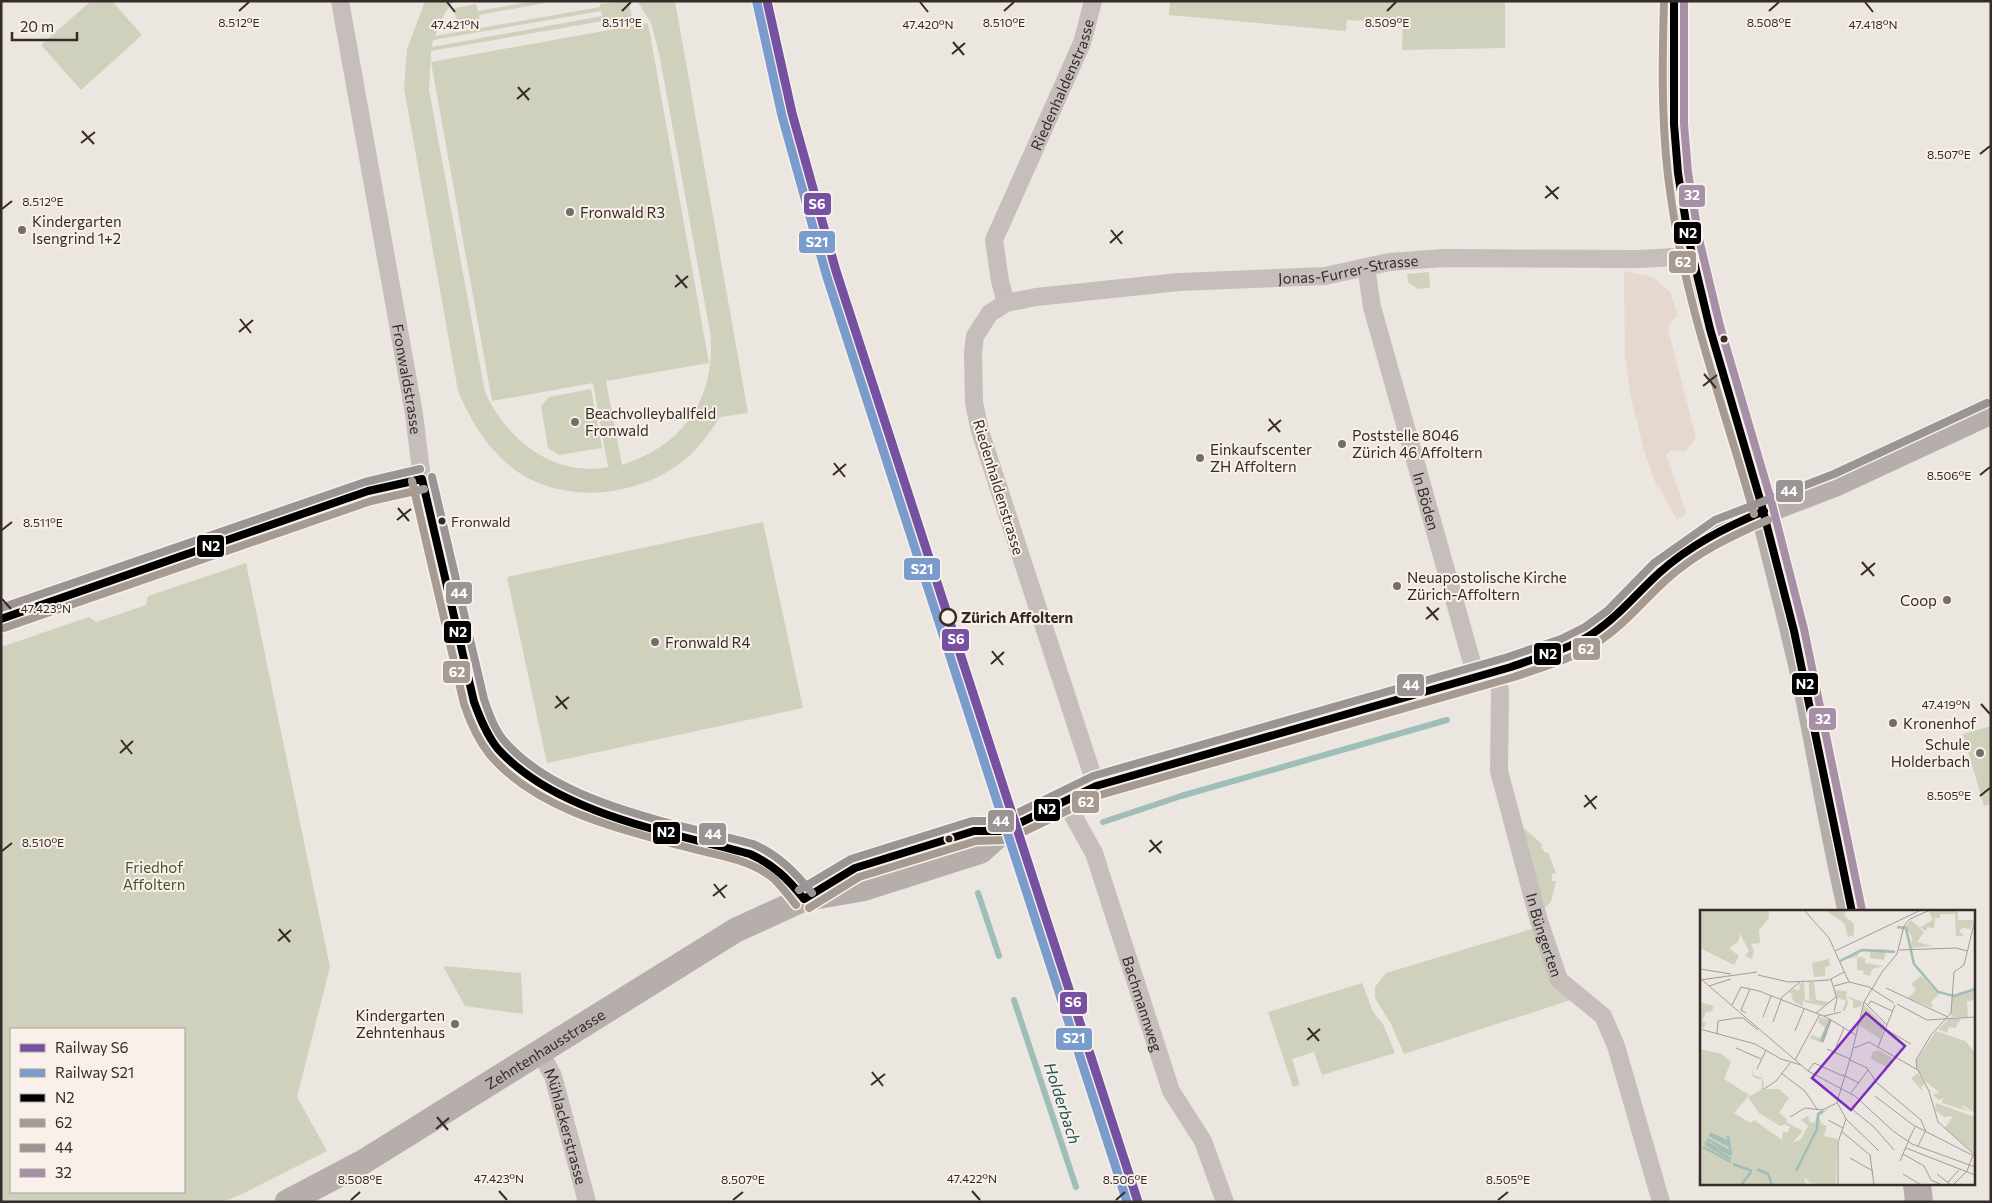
<svg xmlns="http://www.w3.org/2000/svg" width="1992" height="1203" viewBox="0 0 1992 1203" font-family="Commissioner,sans-serif">
<style>
.green{fill:#cfd1bc;fill-rule:evenodd}
.plaza{fill:#e5d8cf}
.lines{fill:none;stroke-linecap:round;stroke-linejoin:round}
.stream{stroke:#9fbdb9;stroke-width:6}
.street{stroke:#c5bebb;stroke-width:18}
.secondary{stroke:#b6aeab;stroke-width:25}
.primary{stroke:#b4adaa;stroke-width:28}
.bus-1-casing{stroke:#f8f0e9;stroke-width:11}
.bus-2-casing{stroke:#f8f0e9;stroke-width:11}
.bus-3-casing{stroke:#f8f0e9;stroke-width:11}
.bus-4-casing{stroke:#f8f0e9;stroke-width:11}
.bus-1{stroke:#000;stroke-width:8}
.bus-2{stroke:#a59b93;stroke-width:8}
.bus-3{stroke:#9a9594;stroke-width:8}
.bus-4{stroke:#a690a7;stroke-width:8}
.rail-1-casing{stroke:#f8f0e9;stroke-width:12}
.rail-2-casing{stroke:#f8f0e9;stroke-width:12}
.rail-1{stroke:#7751a1;stroke-width:9}
.rail-2{stroke:#799ccd;stroke-width:9}
.ticks{fill:none;stroke:#362b29;stroke-width:2}
.poi-dot{fill:#766c69;stroke:#f8f0e9;stroke-width:2}
.bus-dot{fill:#362b29;stroke:#f8f0e9;stroke-width:2}
.stop-dot{fill:#f8f0e9;stroke:#362b29;stroke-width:2.5}
.labels{text-anchor:middle;dominant-baseline:central;stroke-width:4;stroke-linejoin:round;paint-order:stroke}
.bus-label{font-size:14px;fill:#362b29;stroke:#f8f0e9;text-anchor:start}
.street-label{font-size:15px;fill:#362b29;stroke:#f8f0e9}
.poi-label{font-size:15px;fill:#362b29;stroke:#f8f0e9;text-anchor:start}
.stop-label{font-size:15px;font-weight:bold;fill:#362b29;stroke:#f8f0e9;text-anchor:start}
.park-label{font-size:15px;fill:#49522e;stroke:#f8f0e9}
.water-label{font-size:16px;font-style:italic;fill:#215452;stroke:#f8f0e9}
.inset-river{fill:none;stroke:#9fbdb9;stroke-width:2.5}
.inset-road{fill:none;stroke:#a39b97;stroke-width:1}
.view{fill:#7b2cbf;fill-opacity:0.15;stroke:#7b2cbf;stroke-width:2.5}
.inset-edge{fill:none;stroke:#362b29;stroke-width:2.5}
.ticks-label{font-size:12px;text-anchor:middle;fill:#362b29;stroke:#f8f0e9;stroke-width:4;stroke-linejoin:round;paint-order:stroke}
.line-badge{stroke:#f8f0e9;stroke-width:2}
.badge-label{font-size:14px;text-anchor:middle;font-weight:bold;fill:#fff}
</style>
<rect width="100%" height="100%" fill="#ece6e1"/>
<!-- green -->
<path class="green" d="M91,1H112L142,35L81,90L41,45Z
M425,1H454L445,13L435,36L600,7V4L629,1L632,18L604,23L603,21L431,51L429,90L485,392C506,439 554,478 608,467L593,383L492,401L431,62L648,23L709,363L606,381L622,465C684,445 717,398 710,332L659,53L651,23L637,1H675L748,413L720,417C711,431 701,445 689,456C640,500 553,508 503,460C482,440 469,417 458,391L404,88L407,49ZM601,11L602,16L432,47L433,40Z
M534,1H556L479,15L480,22L457,26L454,8L476,4L478,11Z
M1170,1H1505V48L1402,50L1403,23L1347,20L1346,31L1169,15Z
M1429,272L1430,288L1418,289L1408,282L1407,274Z
M591,389L602,448L559,455L548,448L541,406L549,397Z
M763,522L803,708L547,763L507,577Z
M246,563L330,967L297,1097L327,1151L240,1195L222,1202H1V647L89,617L96,622L146,605L148,596ZM11,1029H184V1192H11Z
M1991,726V804L1984,806L1963,734Z
M1525,829L1543,845L1541,847L1546,853L1548,852L1556,873L1552,874V881H1556L1551,902L1542,910L1520,830Z
M1535,928L1574,999L1404,1054L1391,1024L1375,998V987L1386,973Z
M443,966L521,973L523,1014L465,1006Z
M1362,983L1373,1012L1383,1024L1395,1053L1322,1075L1314,1052L1292,1059L1300,1085L1293,1087L1268,1012Z"/>
<!-- plaza -->
<path class="plaza" d="M1624,271L1653,277L1670,292L1678,315L1671,321L1668,329L1696,438L1685,452L1671,450L1666,455L1687,514L1677,520L1659,487H1657L1644,451L1631,397L1625,357Z"/>
<g class="lines">
<!-- stream -->
<path class="stream" d="M1103,822L1181,796L1447,720
M978,893L999,956
M1014,1000L1076,1187"/>
<!-- street -->
<g class="street">
<path id="s1" d="M340,1L414,414L422,479L474,702C480,718 486,734 498,749C540,802 646,824 710,842C732,849 762,853 780,869C789,877 796,889 804,899"/>
<path id="s2" d="M1366,267L1372,307L1476,677"/>
<path id="s3" d="M1006,303L1000,281L994,240L1082,43L1093,1"/>
<path d="M1,619L368,491L422,479"/>
<path id="s4" d="M1494,672L1500,690L1499,771L1539,921L1559,980L1603,1016L1616,1046L1661,1202"/>
<path id="s5" d="M1096,786L980,431L974,403L973,353L975,336L990,313L1006,303L1036,297L1179,282L1325,276L1389,262L1444,258L1639,259L1693,256"/>
<path id="s6" d="M1065,801L1094,853L1171,1091L1203,1141L1225,1202"/>
<path id="s7" d="M540,1052L553,1076L587,1202"/>
</g>
<!-- secondary -->
<g class="secondary">
<path d="M804,899L862,889L981,851L1003,831L1096,786L1511,667L1565,648L1590,636L1614,619L1661,571L1719,529L1838,483L1991,412"/>
<path id="s8" d="M287,1202L363,1162L736,930L804,899L855,868L974,831H1003"/>
</g>
<!-- primary -->
<path class="primary" d="M1674,1C1672,66 1671,133 1681,197C1699,316 1744,430 1773,546C1784,591 1796,637 1806,682C1822,759 1834,836 1852,912
M1917,1184L1919,1202"/>
<defs>
<path id="bus-1" d="M1674,1V124L1678,173L1689,241L1710,329L1761,503L1794,631L1852,912
M422,479L474,702C480,718 487,736 498,749C557,814 669,832 750,854C774,865 788,879 804,899
M1,619L368,491L422,479
M804,899L855,868L974,831H1003L1096,786L1511,667C1538,657 1567,650 1592,634C1618,617 1637,593 1659,573C1690,545 1726,527 1764,511"/>
<path id="bus-2" d="M1664,1C1662,67 1661,133 1671,198C1686,306 1725,410 1754,514
M412,481L464,704C470,722 478,740 490,755C536,809 616,828 682,846C712,855 750,858 774,879C782,887 789,896 796,905
M4,628L371,501L424,489
M809,908L859,877L976,841L1007,840L1100,795L1514,677C1543,667 1573,659 1598,642C1624,625 1643,601 1666,580C1696,553 1731,536 1768,520"/>
<path id="bus-3" d="M432,477L484,699C489,714 495,731 506,743C562,805 674,823 753,844C778,855 794,871 812,893
M1,608L365,482L420,469
M799,890L851,859L972,821H1001L1093,776L1508,657L1561,639L1585,627L1607,611L1654,563L1715,520L1834,474L1987,403"/>
<path id="bus-4" d="M1684,1V124L1688,172L1699,239L1720,326L1771,500L1804,629L1862,910"/>
</defs>
<!-- bus-1 casing -->
<use href="#bus-1" class="bus-1-casing"/>
<!-- bus-2 casing -->
<use href="#bus-2" class="bus-2-casing"/>
<!-- bus-3 casing -->
<use href="#bus-3" class="bus-3-casing"/>
<!-- bus-4 casing -->
<use href="#bus-4" class="bus-4-casing"/>
<!-- bus-1 -->
<use href="#bus-1" class="bus-1"/>
<!-- bus-2 -->
<use href="#bus-2" class="bus-2"/>
<!-- bus-3 -->
<use href="#bus-3" class="bus-3"/>
<!-- bus-4 -->
<use href="#bus-4" class="bus-4"/>
<defs>
<path id="rail-1" d="M767,1L792,113L836,271L1138,1202"/>
<path id="rail-2" d="M757,3L782,116L826,274L1127,1202"/>
</defs>
<!-- rail-1 casing -->
<use href="#rail-1" class="rail-1-casing"/>
<!-- rail-2 casing -->
<use href="#rail-2" class="rail-2-casing"/>
<!-- rail-1 -->
<use href="#rail-1" class="rail-1"/>
<!-- rail-2 -->
<use href="#rail-2" class="rail-2"/>
</g>
<!-- ticks -->
<path class="ticks" d="M447,2L455,12M920,2L928,12M1865,2L1873,12M239,11L249,2M622,11L631,2M1004,11L1014,2M1387,11L1396,2M1769,11L1779,2M953,42L964,55M952,54L965,43M518,87L529,100M517,99L530,88M82,131L94,144M81,143L95,132M1980,154L1990,146M1546,186L1558,199M1545,198L1559,187M2,209L12,201M1111,230L1122,244M1110,243L1123,231M676,275L687,288M675,287L688,276M240,319L251,333M239,332L253,320M1704,374L1716,388M1703,386L1717,375M1269,419L1280,432M1268,431L1281,420M834,463L845,477M833,475L846,464M1980,475L1990,467M398,508L409,521M397,520L411,509M2,530L12,522M1862,562L1874,576M1861,575L1875,563M2,599L11,609M1427,607L1438,620M1426,619L1439,608M992,651L1003,665M991,664L1004,652M556,696L567,709M1981,704L1990,714M555,708L569,697M121,740L132,754M120,753L133,741M1585,795L1596,809M1980,796L1990,788M1584,807L1597,796M1150,840L1161,853M2,851L12,843M1149,852L1162,841M714,884L725,898M713,896L727,885M279,929L290,942M278,941L291,930M1308,1028L1319,1041M1307,1040L1320,1029M872,1072L883,1086M871,1085L885,1074M437,1117L448,1130M436,1129L449,1118M499,1191L507,1200M972,1191L980,1200M351,1200L360,1192M733,1200L743,1192M1116,1200L1125,1192M1498,1200L1508,1192"/>
<!-- markers -->
<g class="poi-dot">
<circle cx="570" cy="212" r="5"/>
<circle cx="22" cy="230" r="5"/>
<circle cx="575" cy="422" r="5"/>
<circle cx="1342" cy="444" r="5"/>
<circle cx="1200" cy="458" r="5"/>
<circle cx="1397" cy="586" r="5"/>
<circle cx="1947" cy="600" r="5"/>
<circle cx="655" cy="642" r="5"/>
<circle cx="1893" cy="723" r="5"/>
<circle cx="1980" cy="753" r="5"/>
<circle cx="455" cy="1024" r="5"/>
</g>
<g class="bus-dot">
<circle cx="1724" cy="339" r="4.5"/>
<circle cx="442" cy="521" r="4.5"/>
<circle cx="949" cy="839" r="4.5"/>
</g>
<circle class="stop-dot" cx="948" cy="617" r="8"/>
<g class="labels">
<!-- bus labels -->
<g class="bus-label">
<text x="451" y="521">Fronwald</text>
</g>
<!-- street labels -->
<g class="street-label">
<text stroke="none"><textPath href="#s3" startOffset="234">Riedenhaldenstrasse</textPath></text>
<text stroke="none"><textPath href="#s5" startOffset="860">Jonas-Furrer-Strasse</textPath></text>
<text stroke="none"><textPath href="#s1" startOffset="384">Fronwaldstrasse</textPath></text>
<text transform="translate(999 487) rotate(73)">Riedenhaldenstrasse</text>
<text stroke="none"><textPath href="#s2" startOffset="242">In Böden</textPath></text>
<text stroke="none"><textPath href="#s4" startOffset="270">In Büngerten</textPath></text>
<text stroke="none"><textPath href="#s6" startOffset="218">Bachmannweg</textPath></text>
<text stroke="none"><textPath href="#s8" startOffset="300">Zehntenhausstrasse</textPath></text>
<text stroke="none"><textPath href="#s7" startOffset="79">Mühlackerstrasse</textPath></text>
</g>
<!-- poi labels -->
<g class="poi-label">
<text x="580" y="212">Fronwald R3</text>
<text x="32" y="221">Kindergarten<tspan x="32" dy="17">Isengrind 1+2</tspan></text>
<text x="585" y="413">Beachvolleyballfeld<tspan x="585" dy="17">Fronwald</tspan></text>
<text x="1352" y="435">Poststelle 8046<tspan x="1352" dy="17">Zürich 46 Affoltern</tspan></text>
<text x="1210" y="449">Einkaufscenter<tspan x="1210" dy="17">ZH Affoltern</tspan></text>
<text x="1407" y="577">Neuapostolische Kirche<tspan x="1407" dy="17">Zürich-Affoltern</tspan></text>
<text x="1937" y="600" text-anchor="end">Coop</text>
<text x="665" y="642">Fronwald R4</text>
<text x="1903" y="723">Kronenhof</text>
<text x="1970" y="744" text-anchor="end">Schule<tspan x="1970" dy="17">Holderbach</tspan></text>
<text x="445" y="1015" text-anchor="end">Kindergarten<tspan x="445" dy="17">Zehntenhaus</tspan></text>
</g>
<!-- stop labels -->
<g class="stop-label">
<text x="961" y="617">Zürich Affoltern</text>
</g>
<!-- park labels -->
<g class="park-label">
<text x="154" y="867">Friedhof<tspan x="154" dy="17">Affoltern</tspan></text>
</g>
<!-- water labels -->
<g class="water-label">
<text transform="translate(1063 1103) rotate(72)">Holderbach</text>
</g>
</g>
<!-- overview -->
<g transform="translate(1700 910)">
<rect width="275" height="275" fill="#ece6e1"/>
<path d="M0,0H69V8L59,20L60,33L51,34L54,41L52,49L45,46L49,41L40,24L38,32L29,38L39,46L34,55L0,38ZM125,0H147L144,5L154,14V25L148,27L144,13ZM233,0H258V10H275L272,14L275,15L272,14L271,19L263,18L259,21L264,26H256L255,4H240V8H235L234,19L228,17L226,21L220,17L233,10L229,2ZM211,10L224,22L217,32L232,36L211,38L212,28L206,16ZM160,39H183L198,41L186,42L184,50L170,48V41L161,39L157,47L139,51ZM160,47L165,48V53L183,56L172,59L170,66L163,64L164,61L157,60V48ZM129,49L130,56L125,57V66L114,67L112,53ZM221,66L239,84L231,92L233,98L208,88L216,80L211,74ZM104,72L105,89L109,91V72H114L116,90L129,92L123,96L104,92L103,88V96L94,92L91,85L94,84L88,83L93,79L100,80L99,74ZM275,79V89L267,92L268,107H251L252,85ZM135,80L147,81L146,86L163,92L161,96L153,99V91L146,86L148,93L145,101H142L146,91L137,87ZM0,92L14,96L12,101L6,102L2,112L6,113L4,118L0,117ZM164,95L185,115L180,129L159,115ZM120,107L130,110L122,133L110,128L112,125L120,128L125,118L118,112ZM249,109H261L255,118L249,117L247,123L238,119ZM236,121L265,131L275,142V203L264,196H260L271,202L242,193L243,188L239,190L233,185L239,182L225,171L218,160L216,151ZM0,139L22,144L31,152L24,169L49,185L34,203L51,213L54,210L82,230L83,221L87,223L90,217L85,214L80,216L59,203L48,187L63,179H57L62,178V169H58L52,166L53,156V165L61,167L63,169L64,179H79L89,188L79,203L87,209L86,212L103,221L92,233L100,230L108,216L101,210L108,206L110,213L115,212L118,203L129,198L119,207L122,214L127,216L124,226L137,229L136,275L110,273L104,267L106,275H0ZM179,140L192,148L191,156L188,158L171,149L172,142ZM218,163L225,174L221,177L223,182L211,168ZM236,193L275,207V244L245,218L253,206L244,207L235,200Z" fill="#cfd1bc"/>
<path class="inset-river" d="M197,17L206,18L214,54L238,82L254,86L275,79M140,51L162,40L195,42M121,132L130,110M10,223L28,232M9,225L28,235M28,226L31,245M7,229L30,242M5,232L31,245M5,234L31,249M3,237L31,252M33,254L52,261M57,259L68,264L72,275M96,261L117,219L118,204L123,201M41,275L51,262"/>
<path class="inset-road" d="M104,0L129,28L149,72L169,77L194,93M199,40L256,38L267,41M135,41L221,0M0,59L31,64M58,65L88,72L113,71L129,70L144,62M131,69L137,89L134,102M0,70L57,62M2,70L108,161L155,186L193,221L212,234L275,257M9,76L31,69M134,76L149,72M186,78L248,107M164,92L187,115M197,94L227,110L275,107M32,95L41,77L59,81L126,107L156,125M168,95L171,91L192,101M46,103L41,100L50,79M116,103L136,87M124,106L141,102M63,107L71,86M73,112L82,87L100,72M0,119L55,134L81,149L101,155M185,119L211,134M95,121L104,99M17,123L18,111L37,108H43L58,120M123,132L131,110M136,137L144,118M178,137L195,95M36,138L61,149M154,138L169,132L218,160L229,181L238,212L275,245M127,139L150,149M151,146L164,92L182,62L197,44L204,16L210,9L230,0M95,150L120,104M150,150L167,158L176,172L221,210L226,222M57,159L66,140M217,159L216,150L231,125L251,103L254,62L264,55L275,10M108,161L114,153L143,166M81,163L105,181L117,199M143,165L159,173M64,179L76,171L90,153M151,183L168,160M175,186L213,215L274,246M153,200L174,217L194,240M90,207L105,198L122,200L137,193M146,209L179,241M128,210L143,218M141,221L170,245L174,275M208,231L215,217M218,236L225,222M206,238L275,265M203,244L224,256L231,270L242,275M150,248L173,261M200,251L208,232M203,264L221,275M237,264L251,275M248,272L259,260M138,275V232L146,209L137,192L151,146M253,275L267,261L273,245"/>
<path class="view" d="M166,103L205,136L151,200L112,168Z"/>
<rect width="275" height="275" class="inset-edge"/>
</g>
<g class="ticks-label">
<text x="239" y="27">8.512°E</text>
<text x="622" y="27">8.511°E</text>
<text x="1004" y="27">8.510°E</text>
<text x="1387" y="27">8.509°E</text>
<text x="1769" y="27">8.508°E</text>
<text x="455" y="29">47.421°N</text>
<text x="928" y="29">47.420°N</text>
<text x="1873" y="29">47.418°N</text>
<text x="1949" y="159">8.507°E</text>
<text x="43" y="206">8.512°E</text>
<text x="1949" y="480">8.506°E</text>
<text x="43" y="527">8.511°E</text>
<text x="46" y="613">47.423°N</text>
<text x="1946" y="709">47.419°N</text>
<text x="1949" y="800">8.505°E</text>
<text x="43" y="847">8.510°E</text>
<text x="499" y="1183">47.423°N</text>
<text x="972" y="1183">47.422°N</text>
<text x="360" y="1184">8.508°E</text>
<text x="743" y="1184">8.507°E</text>
<text x="1125" y="1184">8.506°E</text>
<text x="1508" y="1184">8.505°E</text>
</g>
<g class="line-badge">
<rect x="1678" y="184" width="28" height="24" rx="5" fill="#a690a7"/>
<rect x="803" y="192" width="29" height="24" rx="5" fill="#7751a1"/>
<rect x="1673" y="221" width="29" height="24" rx="5" fill="#000"/>
<rect x="798" y="230" width="38" height="24" rx="5" fill="#799ccd"/>
<rect x="1668" y="250" width="29" height="24" rx="5" fill="#a59b93"/>
<rect x="1775" y="479" width="29" height="24" rx="5" fill="#9a9594"/>
<rect x="196" y="534" width="29" height="24" rx="5" fill="#000"/>
<rect x="903" y="557" width="38" height="24" rx="5" fill="#799ccd"/>
<rect x="445" y="581" width="28" height="24" rx="5" fill="#9a9594"/>
<rect x="443" y="620" width="29" height="24" rx="5" fill="#000"/>
<rect x="941" y="628" width="29" height="24" rx="5" fill="#7751a1"/>
<rect x="1572" y="637" width="29" height="24" rx="5" fill="#a59b93"/>
<rect x="1533" y="642" width="29" height="24" rx="5" fill="#000"/>
<rect x="442" y="660" width="29" height="24" rx="5" fill="#a59b93"/>
<rect x="1791" y="672" width="28" height="24" rx="5" fill="#000"/>
<rect x="1396" y="673" width="29" height="24" rx="5" fill="#9a9594"/>
<rect x="1808" y="707" width="29" height="24" rx="5" fill="#a690a7"/>
<rect x="1071" y="790" width="29" height="24" rx="5" fill="#a59b93"/>
<rect x="1033" y="798" width="28" height="24" rx="5" fill="#000"/>
<rect x="987" y="809" width="28" height="24" rx="5" fill="#9a9594"/>
<rect x="652" y="821" width="29" height="24" rx="5" fill="#000"/>
<rect x="698" y="822" width="29" height="24" rx="5" fill="#9a9594"/>
<rect x="1059" y="991" width="29" height="24" rx="5" fill="#7751a1"/>
<rect x="1055" y="1027" width="38" height="24" rx="5" fill="#799ccd"/>
</g>
<g class="badge-label">
<text x="1692" y="200">32</text>
<text x="817" y="209">S6</text>
<text x="1688" y="238">N2</text>
<text x="817" y="247">S21</text>
<text x="1683" y="267">62</text>
<text x="1789" y="496">44</text>
<text x="211" y="551">N2</text>
<text x="922" y="574">S21</text>
<text x="459" y="598">44</text>
<text x="458" y="637">N2</text>
<text x="956" y="644">S6</text>
<text x="1586" y="654">62</text>
<text x="1548" y="659">N2</text>
<text x="457" y="677">62</text>
<text x="1805" y="689">N2</text>
<text x="1411" y="690">44</text>
<text x="1823" y="724">32</text>
<text x="1086" y="807">62</text>
<text x="1047" y="814">N2</text>
<text x="1001" y="826">44</text>
<text x="666" y="837">N2</text>
<text x="713" y="839">44</text>
<text x="1073" y="1007">S6</text>
<text x="1074" y="1043">S21</text>
</g>
<!-- border -->
<rect width="1992" height="1203" fill="none" stroke="#362b29" stroke-width="5"/>
<!-- legend -->
<rect x="10" y="1028" width="175" height="165" fill="#f8f0e9" stroke="#aaa19c"/>
<rect x="20" y="1044" width="25" height="8" fill="#7751a1" stroke="#aaa19c"/>
<text x="55" y="1053" font-size="15" fill="#362b29">Railway S6</text>
<rect x="20" y="1069" width="25" height="8" fill="#799ccd" stroke="#aaa19c"/>
<text x="55" y="1078" font-size="15" fill="#362b29">Railway S21</text>
<rect x="20" y="1094" width="25" height="8" fill="#000000" stroke="#aaa19c"/>
<text x="55" y="1103" font-size="15" fill="#362b29">N2</text>
<rect x="20" y="1119" width="25" height="8" fill="#a59b93" stroke="#aaa19c"/>
<text x="55" y="1128" font-size="15" fill="#362b29">62</text>
<rect x="20" y="1144" width="25" height="8" fill="#9a9594" stroke="#aaa19c"/>
<text x="55" y="1153" font-size="15" fill="#362b29">44</text>
<rect x="20" y="1169" width="25" height="8" fill="#a690a7" stroke="#aaa19c"/>
<text x="55" y="1178" font-size="15" fill="#362b29">32</text>
<!-- scale -->
<path d="M12 32v8h65v-8" fill="none" stroke="#362b29" stroke-width="2.5"/>
<text x="20" y="32" font-size="15" fill="#362b29" stroke="#f8f0e9" stroke-width="4" paint-order="stroke">20 m</text>
</svg>
